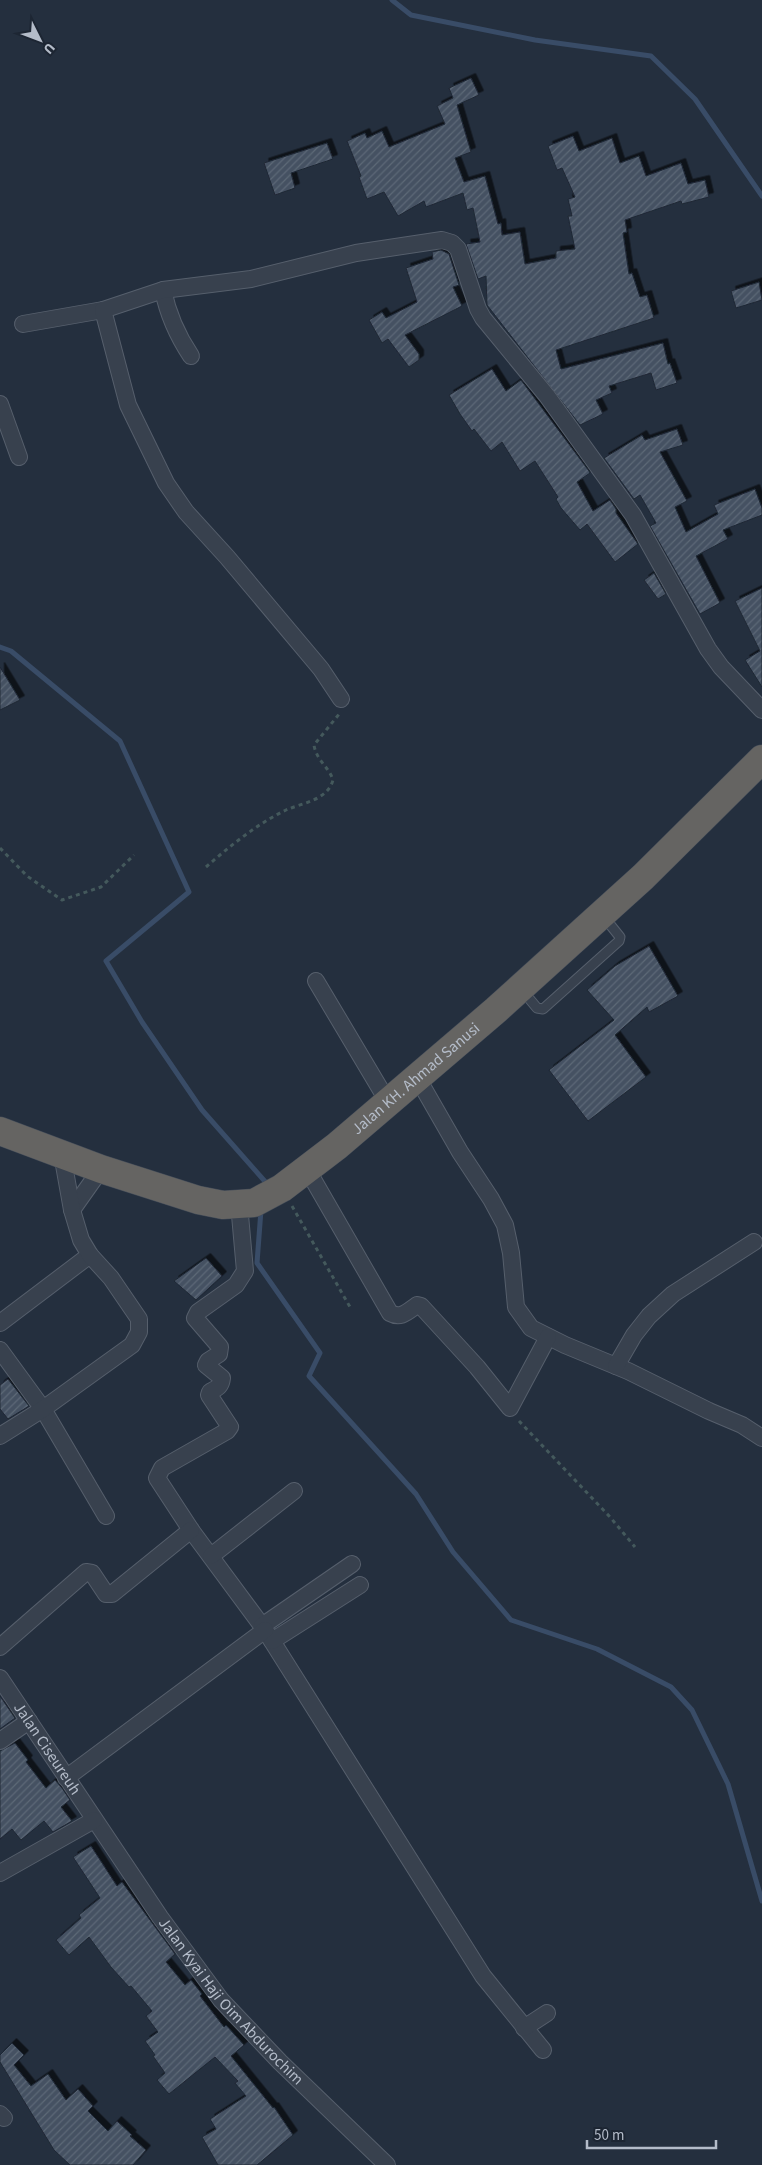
<svg xmlns="http://www.w3.org/2000/svg" width="762" height="2165" viewBox="0 0 762 2165" font-family="'Source Sans 3',sans-serif">
<style>
.lines{fill:none;stroke-linecap:round;stroke-linejoin:round}
.stream{stroke:#394c67;stroke-width:5}
.building{fill:url(#building-hatch);stroke:#1f2835;filter:url(#shadow)}
.service-casing{stroke:#565f6c;stroke-width:11}
.minor-casing{stroke:#565f6c;stroke-width:18}
.trunk-casing{stroke:#434c59;stroke-width:29}
.path{stroke:#44595c;stroke-width:3;stroke-dasharray:4 4;stroke-linecap:butt}
.service{stroke:#38414e;stroke-width:9}
.minor{stroke:#38414e;stroke-width:16}
.trunk{stroke:#656462;stroke-width:28}
.labels{text-anchor:middle;dominant-baseline:central;stroke-width:4;stroke-linejoin:round;paint-order:stroke}
.street-label{font-size:16px;fill:#b4bcc9;stroke:#1d2633}
</style>
<defs>
<pattern id="building-hatch" width="6" height="6" patternUnits="userSpaceOnUse" patternTransform="scale(1.25)"><rect width="6" height="6" fill="#455162"/><path d="M-1 1l2-2M0 6l6-6M5 7l2-2" fill="none" stroke="#5d6877"/></pattern>
<filter id="shadow"><feDropShadow dx="4.5" dy="-4.5" stdDeviation="0" flood-color="#0009"/></filter>
</defs>
<rect width="100%" height="100%" fill="#242f3e"/>
<g class="lines">
<!-- stream -->
<path class="stream" d="M392,0L411,15L535,40L651,56L695,99L762,196
M0,647L11,651L120,741L189,892L106,961L142,1022L202,1110L269,1186
M261,1210L257,1263L320,1353L309,1376L416,1494L453,1552L511,1620L597,1649L671,1687L692,1710L728,1784L762,1901"/>
</g>
<!-- building -->
<path class="building" d="M471,78L479,95L457,105L471,152L455,158L464,182L485,176L498,224L501,223L502,235L520,232L525,264L556,258V251L575,249L568,216H572L568,199L575,197L562,168L557,170L548,146L573,136L579,151L612,138L620,163L639,156L646,176L681,163L688,184L705,180L709,197L682,204L681,201L625,220L627,232L623,233L629,274L632,273L640,297L647,295L654,318L556,350L561,369L663,343L668,364L670,363L677,383L656,390L651,373L609,386L612,393L596,400L603,414L580,425L487,305L486,276L478,279L466,244L480,242L473,208L467,210L463,193L426,207L424,201L398,216L384,192L367,199L359,177L361,176L347,141L365,133L367,138L382,131L389,147L445,124L437,106L453,98L449,88Z
M327,143L333,159L291,173L295,188L275,195L264,163Z
M441,250L449,254L459,285L453,287L462,306L405,335L419,354V360L409,367L388,339L382,343L369,320L382,312L386,318L417,302L406,268L433,259L432,252Z
M759,282L762,300L736,308L731,291Z
M492,369L506,391L521,380L589,471L590,473L577,482L593,511L610,500L616,509V513L638,544L615,562L587,524L580,530L561,508L556,499L558,497L535,461L520,471L502,442L491,451L474,429L472,431L460,414L449,395Z
M677,429L683,445L660,452L687,501L675,507L686,532L718,514L714,505L755,489L762,508V515L723,530L728,539L696,556L720,603L700,614L650,526L656,523L640,495L634,499L604,458L642,435L645,440Z
M654,573L666,594L658,599L644,580Z
M762,588V687L745,660L760,651L735,601Z
M0,667L20,700L0,710Z
M649,946L678,996L649,1012L647,1007L615,1035L646,1077L588,1121L549,1070L614,1020L587,990L615,966Z
M206,1258L222,1276L196,1300L174,1281Z
M8,1379L29,1406L8,1419L0,1409V1385Z
M0,1696L15,1718L0,1729Z
M15,1743L28,1760L26,1762L46,1788L55,1780L62,1788L70,1800L61,1807L72,1821L53,1832L44,1821L21,1840L12,1829L0,1839V1751Z
M91,1846L117,1886L122,1882L175,1954L166,1962L185,1985L191,1980L202,1994L200,1996L224,2027L226,2025L244,2045L231,2056L273,2108L274,2107L293,2135L257,2165H218L202,2137L216,2129L210,2119L246,2096L235,2083L238,2081L215,2057L169,2094L157,2080L165,2073L153,2056L155,2055L145,2041L158,2032L146,2016L152,2011L131,1986L129,1987L111,1967L89,1937L69,1955L56,1940L81,1918L79,1915L100,1898L73,1857Z
M12,2043L24,2055L14,2065L31,2086L48,2074L66,2100L78,2089L93,2106L88,2111L108,2131L117,2121L132,2135L130,2136L146,2150L133,2165H70L54,2150L0,2062V2055Z"/>
<g class="lines">
<defs>
<path id="service" d="M522,990L537,1008L543,1009L619,941L620,937L604,917"/>
<g id="minor">
<path d="M163,290C168,315 177,335 191,356"/>
<path d="M23,324L103,310"/>
<path d="M0,404L19,457"/>
<path d="M341,699L321,669L227,557L186,512L166,483L128,405L103,310L163,290L251,279L356,253L442,240L452,243L458,249L478,309L483,318L547,396L633,515L708,649L721,667L762,710"/>
<path d="M316,981L388,1102"/>
<path d="M417,1077L460,1152L491,1199L505,1225L511,1253L516,1307L531,1328L565,1345L628,1371L709,1411L742,1425L762,1438"/>
<path d="M307,1169L390,1313C401,1319 407,1312 417,1305L421,1306L477,1367L510,1408L548,1337"/>
<path d="M239,1204L245,1271L236,1285L198,1312L195,1318L220,1347L219,1354L208,1361L206,1365L222,1378C221,1387 217,1388 210,1392L209,1395L230,1427L227,1431L162,1468L157,1478L191,1530L265,1630L483,1976L543,2050"/>
<path d="M72,1210L101,1169"/>
<path d="M0,1323L90,1255"/>
<path d="M0,1350L43,1409L106,1516"/>
<path d="M616,1366L634,1335L649,1316L673,1294L754,1242"/>
<path d="M0,1436L43,1409L132,1345L139,1332V1319L111,1278L90,1255L81,1240L72,1210L62,1154"/>
<path d="M211,1556L294,1491"/>
<path d="M262,1626L352,1564"/>
<path d="M272,1641L360,1585"/>
<path d="M0,1647L86,1572L92,1573L106,1594H112L191,1530"/>
<path id="s1" d="M0,1678L160,1917L221,2000L280,2062L387,2165"/>
<path d="M0,1741L29,1721"/>
<path d="M66,1778L265,1630"/>
<path d="M0,1873L94,1820"/>
<path d="M524,2028L547,2013"/>
<path d="M0,2114L4,2118"/>
</g>
<g id="trunk">
<path id="s2" d="M0,1131L101,1169L198,1200L223,1205L254,1203L282,1188L337,1146L496,1010L643,877L762,759"/>
</g>
</defs>
<!-- service casing -->
<use href="#service" class="service-casing"/>
<!-- minor casing -->
<use href="#minor" class="minor-casing"/>
<!-- trunk casing -->
<use href="#trunk" class="trunk-casing"/>
<!-- path -->
<path class="path" d="M0,848L27,876L62,900L101,887L134,855
M206,867C230,846 257,824 286,810C302,803 328,800 333,780C329,767 316,760 314,745L340,713
M292,1206L350,1307
M519,1421L610,1517L635,1547"/>
<!-- service -->
<use href="#service" class="service"/>
<!-- minor -->
<use href="#minor" class="minor"/>
<!-- trunk -->
<use href="#trunk" class="trunk"/>
</g>
<g class="labels">
<!-- street labels -->
<g class="street-label">
<text stroke="none"><textPath href="#s2" startOffset="471">Jalan KH. Ahmad Sanusi</textPath></text>
<text stroke="none"><textPath href="#s1" startOffset="85">Jalan Ciseureuh</textPath></text>
<text stroke="none"><textPath href="#s1" startOffset="398">Jalan Kyai Haji Oim Abdurochim</textPath></text>
</g>
</g>
<!-- north arrow -->
<g transform="translate(40 40) rotate(132)" stroke="#1d2633" stroke-width="4" paint-order="stroke">
<path d="M0-4L9 19L0 12L-9 19Z" fill="#b4bcc9"/>
<text y="-8" font-size="14" font-weight="bold" text-anchor="middle" fill="#b4bcc9">U</text>
</g>
<!-- scale -->
<path d="M587 2140v8h129v-8" fill="none" stroke="#b4bcc9" stroke-width="2.5"/>
<text x="594" y="2140" font-size="15" fill="#b4bcc9" stroke="#1d2633" stroke-width="4" paint-order="stroke">50 m</text>
</svg>
